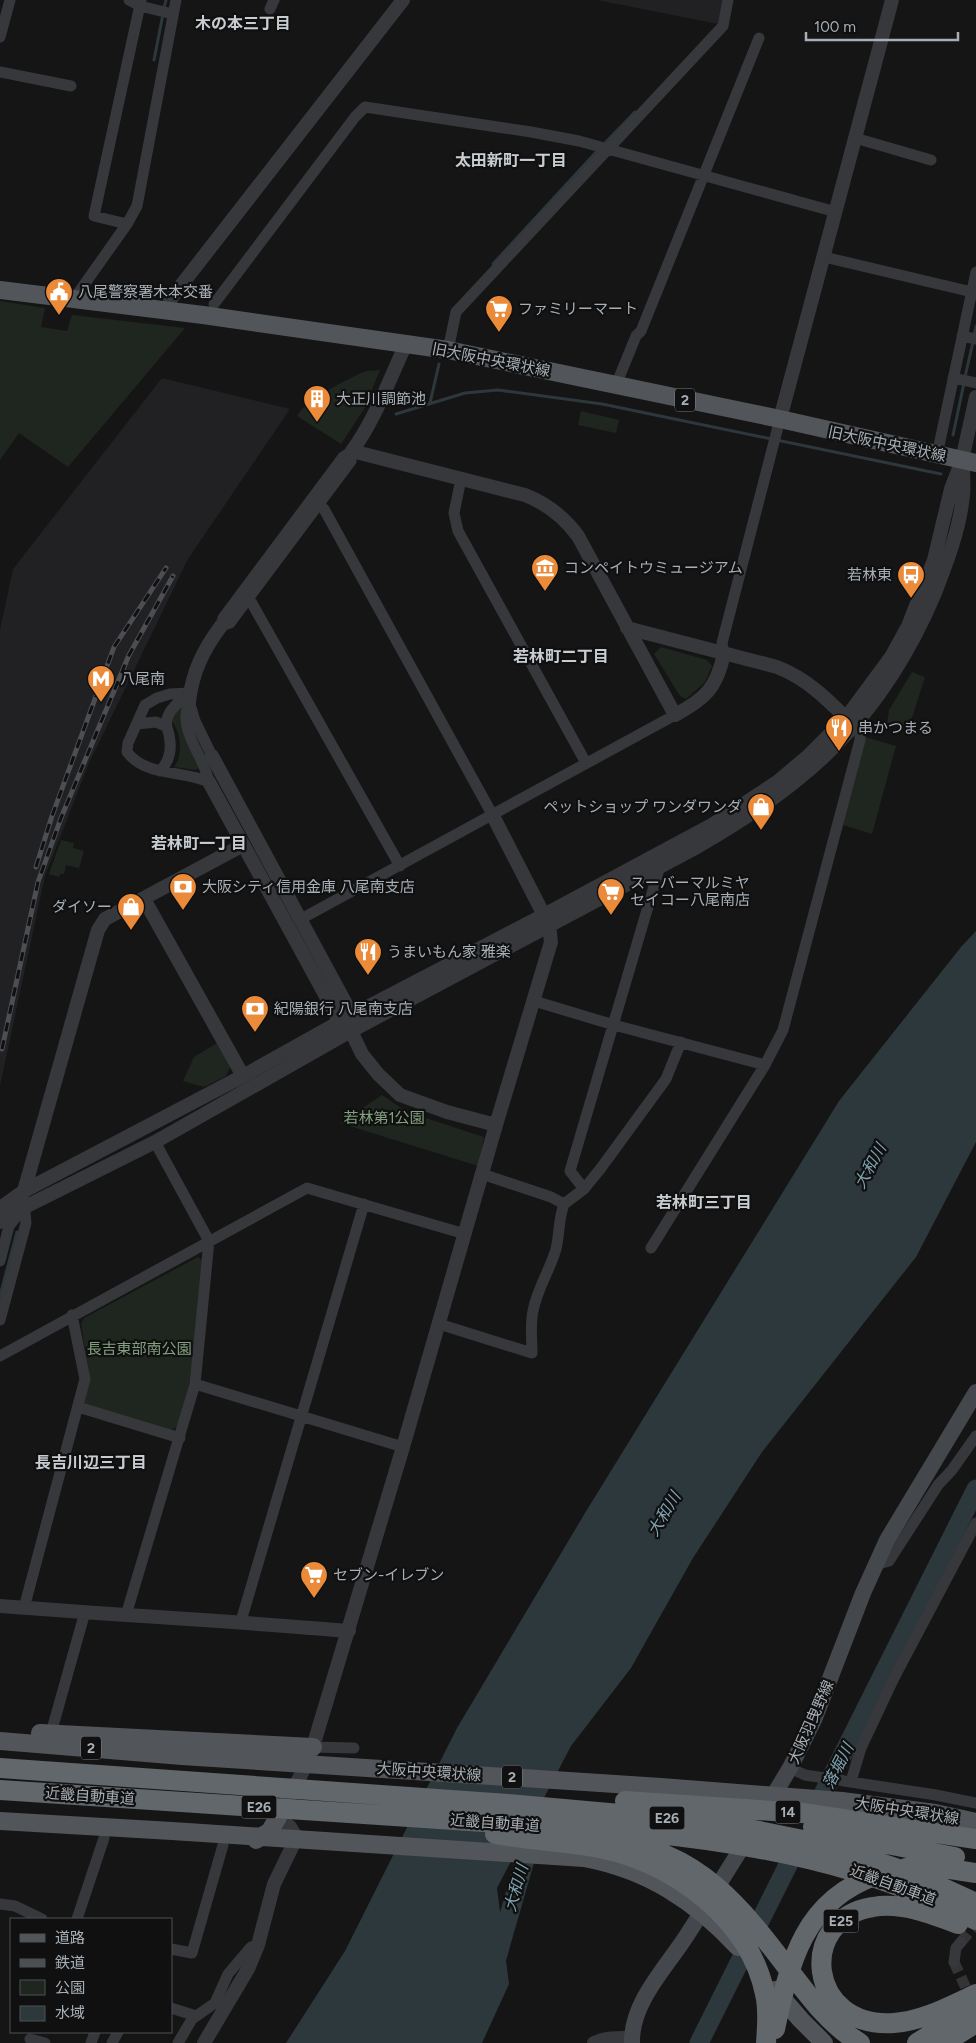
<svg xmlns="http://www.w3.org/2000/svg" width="976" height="2043" viewBox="0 0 976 2043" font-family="Figtree,'Noto Sans JP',sans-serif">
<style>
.built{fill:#212123}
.green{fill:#1f261f}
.water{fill:#2d383c}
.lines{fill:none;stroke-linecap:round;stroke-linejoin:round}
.stream{stroke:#2d383c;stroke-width:3}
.river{stroke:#2d383c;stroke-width:19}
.minor-tunnel{stroke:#323436;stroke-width:11;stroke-dasharray:11 5.5;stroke-linecap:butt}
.minor{stroke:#36383b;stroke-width:11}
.tertiary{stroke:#36383b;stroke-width:14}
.secondary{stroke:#44474b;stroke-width:16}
.primary{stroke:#52555a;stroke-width:18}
.motorway{stroke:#62676c;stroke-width:20}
.rail-casing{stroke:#4b4e52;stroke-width:5}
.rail{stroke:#101011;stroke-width:3;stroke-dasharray:9;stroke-linecap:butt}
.labels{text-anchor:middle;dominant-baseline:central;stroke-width:4.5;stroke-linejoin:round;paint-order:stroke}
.shield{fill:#101011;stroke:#7a7f84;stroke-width:1}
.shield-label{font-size:14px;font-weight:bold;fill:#a7afb6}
.poi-label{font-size:15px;fill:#a7afb6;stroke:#101011;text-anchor:start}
.street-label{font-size:15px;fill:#a7afb6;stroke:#101011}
.park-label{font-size:15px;fill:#83a17f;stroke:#101011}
.neighbourhood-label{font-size:16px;font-weight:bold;fill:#c8cdd2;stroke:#101011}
.water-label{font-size:16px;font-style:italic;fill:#7fa3b0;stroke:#101011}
</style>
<rect width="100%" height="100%" fill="#151516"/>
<!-- built -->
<path class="built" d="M597,0H723L718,24Z
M162,378L290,409L188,559L89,763L45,876L0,1086V630L13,569Z"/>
<!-- green -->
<path class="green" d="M0,301L45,308L41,327L67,331L72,315L185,328L68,467L19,433L0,460Z
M380,370L364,409L341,444L297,416C303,402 349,378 364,372C369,370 374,371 380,370Z
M581,411L619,420L616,433L578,425Z
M661,647L707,660L712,666L705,682L686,699L680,696L654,654Z
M912,672L925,677L908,730L887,724L889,710Z
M182,707L199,768L196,770L174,767C184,754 181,732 171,720L172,715Z
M865,737L896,746L872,834L843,825Z
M61,840L74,843L73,848L84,851L79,868L66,865L64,874H60L59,877L49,874Z
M217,1043L230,1067L226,1076L204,1087L183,1081L194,1057Z
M382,1095L407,1112L484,1137L478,1166L340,1123Z
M198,1257L202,1260L190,1380L177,1427L171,1430L83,1403L90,1379L81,1324L84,1318Z"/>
<!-- water -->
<path class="water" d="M976,931V1142L916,1257L762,1452L693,1558L631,1668L571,1746L497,1888L509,1984L482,2043H286L345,1951L457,1728L585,1513L839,1101L961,947Z"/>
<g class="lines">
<!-- stream -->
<path class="stream" d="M164,8L166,0
M154,60L163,14
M603,145L635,112
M493,264L599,149
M974,336L976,326
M965,377L973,342
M430,403L439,364
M396,414L465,393L498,390L602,404L941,474
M953,435L964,383
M0,1296L17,1232"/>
<!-- river -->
<path class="river" d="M813,1814L976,1489
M496,1961L531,1839
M699,2043L799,1843"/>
<!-- minor-tunnel -->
<path class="minor-tunnel" d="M961,1942L976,1924
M954,1962L972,2001"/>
<!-- minor -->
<path class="minor" d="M129,0L140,6L173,14
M270,9L274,0
M0,37L10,0
M0,72L71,86
M855,138L931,160
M127,224L94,216L141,0
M824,257L972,292
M74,299L127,224L137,206L176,0
M214,304L355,117L365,107L531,132L579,141L836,212
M962,336L976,339
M448,350L456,312L723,26L728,0
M953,378L976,383
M616,385L636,336L641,331L759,38
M937,455L976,272
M461,479L454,513L458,531L586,763
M311,500L324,509L492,814
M249,598L400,866
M221,626L230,623L351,461L352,451
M221,626L223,618L343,457L352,451
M724,653L722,643L780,419
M190,693L170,694L157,698L145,705L128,743L127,752C146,777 183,770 209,782
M189,702C177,731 204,755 209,782
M190,704L195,721L212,756
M137,724L156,722L165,726
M160,771C170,761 172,749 169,735C167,727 165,724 168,716C172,706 182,700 190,693
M301,919L675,715
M534,1001L614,1025L765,1065
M584,1189L570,1171L660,866
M564,1204L584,1189L601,1168L666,1079L681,1042
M651,1248L765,1065L783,1030L860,740V732L855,726
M0,1261L9,1226L20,1212
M0,1320L26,1223L24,1200
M439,1324L532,1353C532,1340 530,1324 533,1311C537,1289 550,1270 556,1249C560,1232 558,1221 564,1204L551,1197L482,1174
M0,1356L307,1188L465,1234
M195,1384L403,1447
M78,1407L180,1438
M875,1565L889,1561L938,1485L952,1470L976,1436
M24,1608L85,1379L72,1315
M126,1615L195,1384L209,1241L155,1142
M241,1621L364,1204
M51,1733L85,1612
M313,1747L354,1748
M790,1768L805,1775L936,1795L976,1803
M851,1781L861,1748L894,1678L976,1523
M0,1904L15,1906L42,1919
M77,1919L104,1838
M171,1949L192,1953L223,1845
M954,1962L956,1948L961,1942
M171,2008L196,2016
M30,2039L45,2043
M91,2043L95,2032
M112,2043L118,2032
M178,2043L192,2019L215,2003L228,1974L251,1947L258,1945"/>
<!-- tertiary -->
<path class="tertiary" d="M166,311L172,297L403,0
M406,344C389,380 376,418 352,451L525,495C548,504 564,517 578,536L675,715C705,699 717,688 724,653
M780,419L892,0
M627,628L777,667C808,679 829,701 852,724
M189,702C192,673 203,650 221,626
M212,756L352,1015V1022
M209,782L340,1022L351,1031L362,1054L378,1074L400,1095L447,1112L496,1125
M144,899L243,1076
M24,1191L98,930L105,919L243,845
M0,1208L24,1191L243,1076L352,1015L544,915L710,826L777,782L808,756L846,718L891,657L908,626L934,560L951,489L962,460L976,397
M0,1222L25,1207L155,1142L351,1031L697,847C811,782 883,716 935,593C947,562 960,528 963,495C964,486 963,477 963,468
M0,1606C116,1615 232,1621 349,1631
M204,2043L248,1969L258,1945L274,1884L293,1845L295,1835L290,1827L278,1817L309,1760L403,1447L496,1125L551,942L549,925L492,814
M594,2043C607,2037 619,2038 632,2038"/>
<!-- secondary -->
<path class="secondary" d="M767,1806L790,1768L814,1720L863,1593L887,1540L976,1392
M632,2043C631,2001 668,1966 689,1932C709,1901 728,1869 748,1838"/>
<!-- primary -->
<path class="primary" d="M0,290L203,315L448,350L780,419L976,463
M40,1733L313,1747
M0,1741L182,1756L661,1787L842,1801L935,1813L976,1822
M0,1821L172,1831L584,1858C648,1870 695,1901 738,1947
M256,1840L270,1831L278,1817
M775,1990L801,2020L824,2043"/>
<!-- motorway -->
<path class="motorway" d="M0,1768L508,1804L665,1818L739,1827L808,1841L851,1853L913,1874L976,1903
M0,1790L637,1832C755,1843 869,1865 976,1920
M625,1801L803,1813L976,1839
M813,1827L881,1843L955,1857
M495,1834C531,1841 569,1841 604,1849C675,1864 750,1920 765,1994C769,2010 767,2027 766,2043
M614,1842C697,1850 742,1908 789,1970C810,1998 830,2025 860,2043
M906,1868L931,1866L976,1873
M958,1924C932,1914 901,1902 873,1907C796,1919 807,2029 894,2023C923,2021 950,2006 976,1994
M775,2029C790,1961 804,1900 877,1875
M917,2043L976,2006
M944,2043L976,2023"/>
<defs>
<path id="rail" d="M36,867L52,816L114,647L166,568
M2,1049L38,882L61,818L129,655L173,576"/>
</defs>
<!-- rail casing -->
<use href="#rail" class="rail-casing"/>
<!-- rail -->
<use href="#rail" class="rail"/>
</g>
<!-- icons -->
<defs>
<symbol id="civic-pin" viewBox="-11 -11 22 30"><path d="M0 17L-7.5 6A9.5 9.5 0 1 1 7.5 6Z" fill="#eb8a38" stroke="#101011"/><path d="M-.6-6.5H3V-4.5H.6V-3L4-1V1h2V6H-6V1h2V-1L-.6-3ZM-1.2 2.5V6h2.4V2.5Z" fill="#fff"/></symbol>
<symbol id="supermarket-pin" viewBox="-11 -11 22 30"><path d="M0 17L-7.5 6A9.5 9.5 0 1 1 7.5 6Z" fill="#eb8a38" stroke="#101011"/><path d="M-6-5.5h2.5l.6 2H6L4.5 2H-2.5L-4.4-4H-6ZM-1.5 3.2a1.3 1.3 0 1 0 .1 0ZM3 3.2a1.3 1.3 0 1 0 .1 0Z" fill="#fff"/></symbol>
<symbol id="building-pin" viewBox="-11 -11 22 30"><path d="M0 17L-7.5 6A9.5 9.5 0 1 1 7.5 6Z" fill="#eb8a38" stroke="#101011"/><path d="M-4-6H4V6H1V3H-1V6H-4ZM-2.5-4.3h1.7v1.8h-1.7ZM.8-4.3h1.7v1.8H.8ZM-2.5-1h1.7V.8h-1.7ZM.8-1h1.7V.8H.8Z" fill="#fff"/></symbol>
<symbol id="museum-pin" viewBox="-11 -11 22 30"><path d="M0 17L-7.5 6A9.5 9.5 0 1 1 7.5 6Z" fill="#eb8a38" stroke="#101011"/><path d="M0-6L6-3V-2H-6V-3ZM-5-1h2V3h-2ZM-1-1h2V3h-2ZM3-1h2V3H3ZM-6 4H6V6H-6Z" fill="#fff"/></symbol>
<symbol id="bus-pin" viewBox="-11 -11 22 30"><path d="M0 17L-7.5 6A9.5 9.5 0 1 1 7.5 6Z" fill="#eb8a38" stroke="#101011"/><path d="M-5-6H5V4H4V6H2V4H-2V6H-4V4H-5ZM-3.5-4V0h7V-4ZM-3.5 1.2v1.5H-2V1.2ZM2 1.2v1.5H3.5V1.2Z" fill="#fff"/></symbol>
<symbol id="metro-pin" viewBox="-11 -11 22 30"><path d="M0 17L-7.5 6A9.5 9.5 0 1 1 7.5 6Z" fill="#eb8a38" stroke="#101011"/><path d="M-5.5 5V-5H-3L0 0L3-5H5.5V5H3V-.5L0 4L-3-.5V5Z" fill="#fff"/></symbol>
<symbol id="restaurant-pin" viewBox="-11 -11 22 30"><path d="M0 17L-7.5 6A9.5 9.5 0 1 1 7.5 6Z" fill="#eb8a38" stroke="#101011"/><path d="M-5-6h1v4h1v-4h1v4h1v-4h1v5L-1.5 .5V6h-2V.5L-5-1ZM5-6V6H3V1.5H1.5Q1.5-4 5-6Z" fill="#fff"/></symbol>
<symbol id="shop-pin" viewBox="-11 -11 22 30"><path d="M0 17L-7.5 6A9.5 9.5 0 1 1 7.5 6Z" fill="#eb8a38" stroke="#101011"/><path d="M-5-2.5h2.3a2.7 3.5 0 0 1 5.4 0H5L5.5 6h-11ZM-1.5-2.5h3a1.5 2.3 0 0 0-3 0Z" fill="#fff"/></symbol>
<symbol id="bank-pin" viewBox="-11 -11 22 30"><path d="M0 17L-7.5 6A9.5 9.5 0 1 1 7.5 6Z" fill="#eb8a38" stroke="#101011"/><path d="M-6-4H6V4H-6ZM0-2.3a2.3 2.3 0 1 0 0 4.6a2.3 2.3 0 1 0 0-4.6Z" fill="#fff"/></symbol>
</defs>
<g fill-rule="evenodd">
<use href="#civic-pin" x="43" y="276" width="32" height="43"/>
<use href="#supermarket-pin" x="483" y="293" width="32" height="43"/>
<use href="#building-pin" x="301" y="383" width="32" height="43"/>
<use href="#museum-pin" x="529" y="552" width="32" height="43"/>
<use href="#bus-pin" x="895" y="559" width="32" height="43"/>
<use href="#metro-pin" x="85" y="663" width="32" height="43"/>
<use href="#restaurant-pin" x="823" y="712" width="32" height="43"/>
<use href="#shop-pin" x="745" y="791" width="32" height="43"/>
<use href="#bank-pin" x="167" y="871" width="32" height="43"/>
<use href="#supermarket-pin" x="595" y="876" width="32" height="43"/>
<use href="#shop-pin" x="115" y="891" width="32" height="43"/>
<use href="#restaurant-pin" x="352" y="936" width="32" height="43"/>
<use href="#bank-pin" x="239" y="993" width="32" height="43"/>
<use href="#supermarket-pin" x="298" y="1559" width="32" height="43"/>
</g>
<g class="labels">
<!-- shield labels -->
<g class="shield">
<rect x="675" y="388.5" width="20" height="23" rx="4"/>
<rect x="81" y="1736.5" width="20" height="23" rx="4"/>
<rect x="502" y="1765.5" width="20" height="23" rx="4"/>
<rect x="241.5" y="1795.5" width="35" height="23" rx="4"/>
<rect x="775.5" y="1800.5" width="25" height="23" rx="4"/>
<rect x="649.5" y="1806.5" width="35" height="23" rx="4"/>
<rect x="823.5" y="1909.5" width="35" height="23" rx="4"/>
</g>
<g class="shield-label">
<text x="685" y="400">2</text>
<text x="91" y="1748">2</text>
<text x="512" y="1777">2</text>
<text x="259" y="1807">E26</text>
<text x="788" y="1812">14</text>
<text x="667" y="1818">E26</text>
<text x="841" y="1921">E25</text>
</g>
<!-- poi labels -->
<g class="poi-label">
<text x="78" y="292">八尾警察署木本交番</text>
<text x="518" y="309">ファミリーマート</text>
<text x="336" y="399">大正川調節池</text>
<text x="564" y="568">コンペイトウミュージアム</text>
<text x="892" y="575" text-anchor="end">若林東</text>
<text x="120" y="679">八尾南</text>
<text x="858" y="728">串かつまる</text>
<text x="742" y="807" text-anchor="end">ペットショップ ワンダワンダ</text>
<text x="630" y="883">スーバーマルミヤ<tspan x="630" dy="17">セイコー八尾南店</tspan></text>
<text x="202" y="887">大阪シティ信用金庫 八尾南支店</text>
<text x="112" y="907" text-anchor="end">ダイソー</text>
<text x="387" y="952">うまいもん家 雅楽</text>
<text x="274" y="1009">紀陽銀行 八尾南支店</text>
<text x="333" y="1575">セブン-イレブン</text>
</g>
<!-- street labels -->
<g class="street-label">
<text transform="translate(491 360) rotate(11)">旧大阪中央環状線</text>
<text transform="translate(887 444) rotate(12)">旧大阪中央環状線</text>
<text transform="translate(811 1722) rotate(-66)">大阪羽曳野線</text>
<text transform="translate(429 1772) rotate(4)">大阪中央環状線</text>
<text transform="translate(90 1796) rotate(4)">近畿自動車道</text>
<text transform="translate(907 1811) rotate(9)">大阪中央環状線</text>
<text transform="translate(495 1823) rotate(4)">近畿自動車道</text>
<text transform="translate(893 1885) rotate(20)">近畿自動車道</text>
</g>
<!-- park labels -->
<g class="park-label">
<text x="384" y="1118">若林第1公園</text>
<text x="139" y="1349">長吉東部南公園</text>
</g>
<!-- neighbourhood labels -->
<g class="neighbourhood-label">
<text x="243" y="23">木の本三丁目</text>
<text x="511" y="160">太田新町一丁目</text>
<text x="561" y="656">若林町二丁目</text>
<text x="199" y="843">若林町一丁目</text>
<text x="704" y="1202">若林町三丁目</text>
<text x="91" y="1462">長吉川辺三丁目</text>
</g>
<!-- water labels -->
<g class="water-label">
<text transform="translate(870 1166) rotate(-61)">大和川</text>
<text transform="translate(664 1514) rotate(-59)">大和川</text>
<text transform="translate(838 1766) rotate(-63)">落堀川</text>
<text transform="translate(516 1888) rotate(-74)">大和川</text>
</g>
</g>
<!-- legend -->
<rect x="10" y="1918" width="162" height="115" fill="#101011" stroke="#4c5053"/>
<rect x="20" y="1934" width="25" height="8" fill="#52555a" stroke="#4c5053"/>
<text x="55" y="1943" font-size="15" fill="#a7afb6">道路</text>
<rect x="20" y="1959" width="25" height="8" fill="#4b4e52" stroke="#4c5053"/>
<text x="55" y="1968" font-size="15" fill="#a7afb6">鉄道</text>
<rect x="20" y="1980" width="25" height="15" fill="#1f261f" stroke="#4c5053"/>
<text x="55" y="1993" font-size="15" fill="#a7afb6">公園</text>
<rect x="20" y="2006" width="25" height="15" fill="#2d383c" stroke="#4c5053"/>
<text x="55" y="2018" font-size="15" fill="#a7afb6">水域</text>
<!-- scale -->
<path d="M806 32v8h152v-8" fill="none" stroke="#a7afb6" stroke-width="2.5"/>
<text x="814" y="32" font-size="15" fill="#a7afb6" stroke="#101011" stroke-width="4" paint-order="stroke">100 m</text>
</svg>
